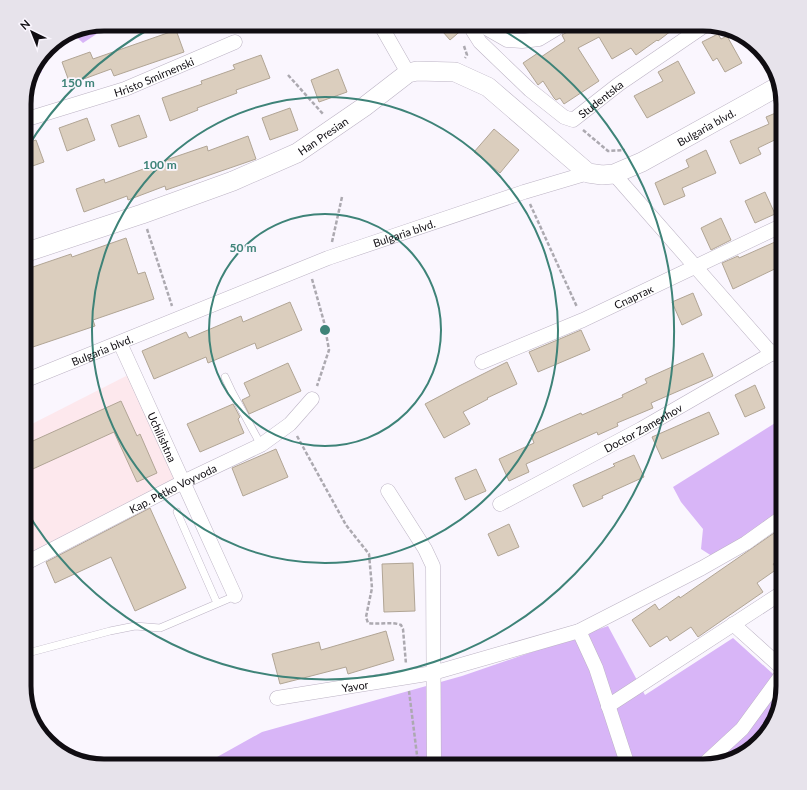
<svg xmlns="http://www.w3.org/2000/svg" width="807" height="790" viewBox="0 0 807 790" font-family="Lato,sans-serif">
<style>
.education{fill:#fde8ed}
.forest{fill:#d8b5f7}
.building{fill:#dbcebe;stroke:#b1a595}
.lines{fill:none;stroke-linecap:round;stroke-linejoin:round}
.lane-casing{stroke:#bcb3c4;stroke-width:8}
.street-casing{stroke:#bcb3c4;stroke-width:15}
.secondary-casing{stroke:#bcb3c4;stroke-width:20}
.path{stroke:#aca9b0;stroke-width:2.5;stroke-dasharray:4 2;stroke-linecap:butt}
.lane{stroke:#fff;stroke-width:7}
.street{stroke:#fff;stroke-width:14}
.secondary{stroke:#fff;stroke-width:19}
.ring{fill:none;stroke:#3e8378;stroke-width:2}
.labels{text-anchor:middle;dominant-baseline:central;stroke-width:3.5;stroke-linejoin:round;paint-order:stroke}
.street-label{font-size:11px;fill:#100d12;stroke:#faf6fe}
.rim{fill:none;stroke:#100d12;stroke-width:5}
.centre{fill:#3e8378;stroke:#faf6fe;stroke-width:2}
.ring-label{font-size:12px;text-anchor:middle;font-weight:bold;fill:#3e8378;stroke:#faf6fe;stroke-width:3.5;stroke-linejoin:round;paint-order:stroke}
</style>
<rect width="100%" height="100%" fill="#faf6fe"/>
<!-- education -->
<path class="education" d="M128,375L177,482L24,559V428Z"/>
<!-- forest -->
<path class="forest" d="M96,26L98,33L83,43L71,32Z
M41,57L42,72L30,78L32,69Z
M783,418V509L770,524L718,560L701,549L703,529L681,502L673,487Z
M608,626L645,695L733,638L783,683L777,717L756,746L734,760L703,766H201L262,732L462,676Z"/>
<!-- building -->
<path class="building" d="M436,24H464V28L450,40Z
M574,24H680L658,41L657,40L636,55L631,48L612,59L599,37L578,48L599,81L564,104L560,98L556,100L554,98L543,81L538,85L523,63L538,53L541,57L565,41L562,35L569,31Z
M176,30L184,52L114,76L111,69L70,84L62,62L90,52L93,59Z
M718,34L721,39L727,36L742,63L725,72L717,58L713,61L702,42Z
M261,55L270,78L236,90L237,93L197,108L198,110L170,121L162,98L202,84L201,81L235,69L233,65Z
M678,61L695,93L647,118L634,96L663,81L658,72Z
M338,69L347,92L319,102L311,80Z
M290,108L298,130L270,140L262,118Z
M783,110V136L758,148L761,154L740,164L730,141L769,124L766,117Z
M139,115L147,137L119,147L111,125Z
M87,118L95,140L67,151L59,128Z
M494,129L519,150L500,173L474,152Z
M248,136L256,159L166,190L165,186L128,200L127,196L84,212L76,189L104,179L105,183L157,164V163L207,146L208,151Z
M36,140L44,162L24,169V144Z
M706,150L716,173L682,188L685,196L664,205L655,183L689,167L686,160Z
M765,192L775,214L755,223L745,201Z
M721,218L731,240L711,250L701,228Z
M126,238L138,274L145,272L154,299L93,320L95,326L24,350V270L71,254L72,257Z
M775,242L783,261V265L733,289L722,263L738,256L739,258Z
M693,293L702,315L682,325L672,302Z
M290,302L302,330L257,349L255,343L208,363L206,357L154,379L142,351L186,332L189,338L241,316L243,322Z
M581,330L590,350L538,372L529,352Z
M703,353L713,376L651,403L653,408L617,423L618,426L598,435L597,432L526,464L529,472L509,481L499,459L534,443L531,435L581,413L582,415L623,397L622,395L647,383L645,379Z
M507,362L517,384L487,398L488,399L463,412L470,424L444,438L425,404L459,386Z
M288,363L301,391L249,414L242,400L250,396L244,383Z
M755,385L765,408L745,417L735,395Z
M121,401L137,436L140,434L157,473L137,482L114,432L24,473V445Z
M233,404L240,417L238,419L244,433L200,452L187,424Z
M709,412L719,434L662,459L652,437Z
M276,449L288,477L243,496L232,468Z
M634,455L644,477L602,496L603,498L583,507L573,485L615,466L613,464Z
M476,469L486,491L465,500L455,478Z
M150,508L186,588L135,611L111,557L55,583L46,562Z
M509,524L519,547L498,556L488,534Z
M777,531L783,540V558L773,564L777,569L757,583L763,592L698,637L691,627L670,641L667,636L650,647L632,620L655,604L659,610L679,596L680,598Z
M413,563L415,611L384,612L382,564Z
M386,631L394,660L348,674L346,667L280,684L272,654L319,642L321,650Z"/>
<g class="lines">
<defs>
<path id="lane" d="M225,377L232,392L261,445
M177,512L217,603
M24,654L110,631L135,626L160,628L235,596"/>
<g id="street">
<path d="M380,24L408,73"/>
<path id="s1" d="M472,24L473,31L480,42L530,90L564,117L573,120L619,84L707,24"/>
<path d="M479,24L507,40L522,41L539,39L564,24"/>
<path id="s2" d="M24,120L125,89L235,42"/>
<path d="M614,174L772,354"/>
<path id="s3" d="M120,343L235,596"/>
<path id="s4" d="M482,362L583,320L783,225"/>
<path id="s5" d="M24,381L328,258L524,192L588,173"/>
<path d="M388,491L425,549L433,566L434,766"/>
<path id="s6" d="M500,504L641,429L783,347"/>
<path id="s7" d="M24,564L183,482L261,445L290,424L312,399"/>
<path d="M733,624L783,669"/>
<path d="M579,631L596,668L628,766"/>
<path id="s8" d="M277,698L433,673L579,631L702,568L746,543L781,518L783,521"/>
<path d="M608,706L783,592"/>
<path d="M702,766L742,729L783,673"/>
</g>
<g id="secondary">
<path id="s9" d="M24,253L142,214L233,181L297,153L364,107L408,73L417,71L455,72L488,87L588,173L602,175L614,174L642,162L779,86"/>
</g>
</defs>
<!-- lane casing -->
<use href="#lane" class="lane-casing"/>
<!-- street casing -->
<use href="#street" class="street-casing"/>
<!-- secondary casing -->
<use href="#secondary" class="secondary-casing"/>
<!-- path -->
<path class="path" d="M464,46L467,55L465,58
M288,75L323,114
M583,130L608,151L625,150
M530,204L577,307
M147,229L172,306
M332,242L342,197
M312,279L324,322L329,350L317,386
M297,436L346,525L369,554L372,588L366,617L368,623C379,625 391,621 401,625L403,629L406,664
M409,691L418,763"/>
<!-- lane -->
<use href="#lane" class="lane"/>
<!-- street -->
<use href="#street" class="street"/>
<!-- secondary -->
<use href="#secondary" class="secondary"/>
</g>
<!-- distance rings -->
<g class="ring">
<circle cx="325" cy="330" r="116"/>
<circle cx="325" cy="330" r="233"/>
<path d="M24 153A349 349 0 0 1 156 25M494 25A349 349 0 1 1 24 507"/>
</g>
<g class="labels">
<!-- street labels -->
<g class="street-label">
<text stroke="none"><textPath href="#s2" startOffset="137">Hristo Smirnenski</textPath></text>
<text stroke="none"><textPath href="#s1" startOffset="177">Studentska</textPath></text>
<text stroke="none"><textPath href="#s9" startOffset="773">Bulgaria blvd.</textPath></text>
<text stroke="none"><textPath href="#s9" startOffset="322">Han Presian</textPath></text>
<text stroke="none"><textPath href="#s5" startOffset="408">Bulgaria blvd.</textPath></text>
<text stroke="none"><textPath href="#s4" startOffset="165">Спартак</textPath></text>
<text stroke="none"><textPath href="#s5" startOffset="84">Bulgaria blvd.</textPath></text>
<text stroke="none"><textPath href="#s6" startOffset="162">Doctor Zamenhov</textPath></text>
<text stroke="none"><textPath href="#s3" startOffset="103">Uchilishtna</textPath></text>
<text stroke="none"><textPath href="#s7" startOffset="167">Kap. Petko Voyvoda</textPath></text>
<text stroke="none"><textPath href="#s8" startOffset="79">Yavor</textPath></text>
</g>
</g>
<!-- crop -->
<path d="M0 0H807V790H0ZM104 31H703A73 73 0 0 1 776 104V686A73 73 0 0 1 703 759H104A73 73 0 0 1 31 686V104A73 73 0 0 1 104 31Z" fill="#e7e3eb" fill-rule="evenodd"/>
<path class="rim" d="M104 31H703A73 73 0 0 1 776 104V686A73 73 0 0 1 703 759H104A73 73 0 0 1 31 686V104A73 73 0 0 1 104 31Z"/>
<circle cx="325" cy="330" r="6" class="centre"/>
<g class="ring-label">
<text x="78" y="87">150 m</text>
<text x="160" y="169">100 m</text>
<text x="243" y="252">50 m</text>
</g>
<!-- north arrow -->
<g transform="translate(32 32) rotate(317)" stroke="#faf6fe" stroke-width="3" paint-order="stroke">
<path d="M0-3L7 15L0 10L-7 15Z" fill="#100d12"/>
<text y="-6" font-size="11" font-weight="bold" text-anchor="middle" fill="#100d12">N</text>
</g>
</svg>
